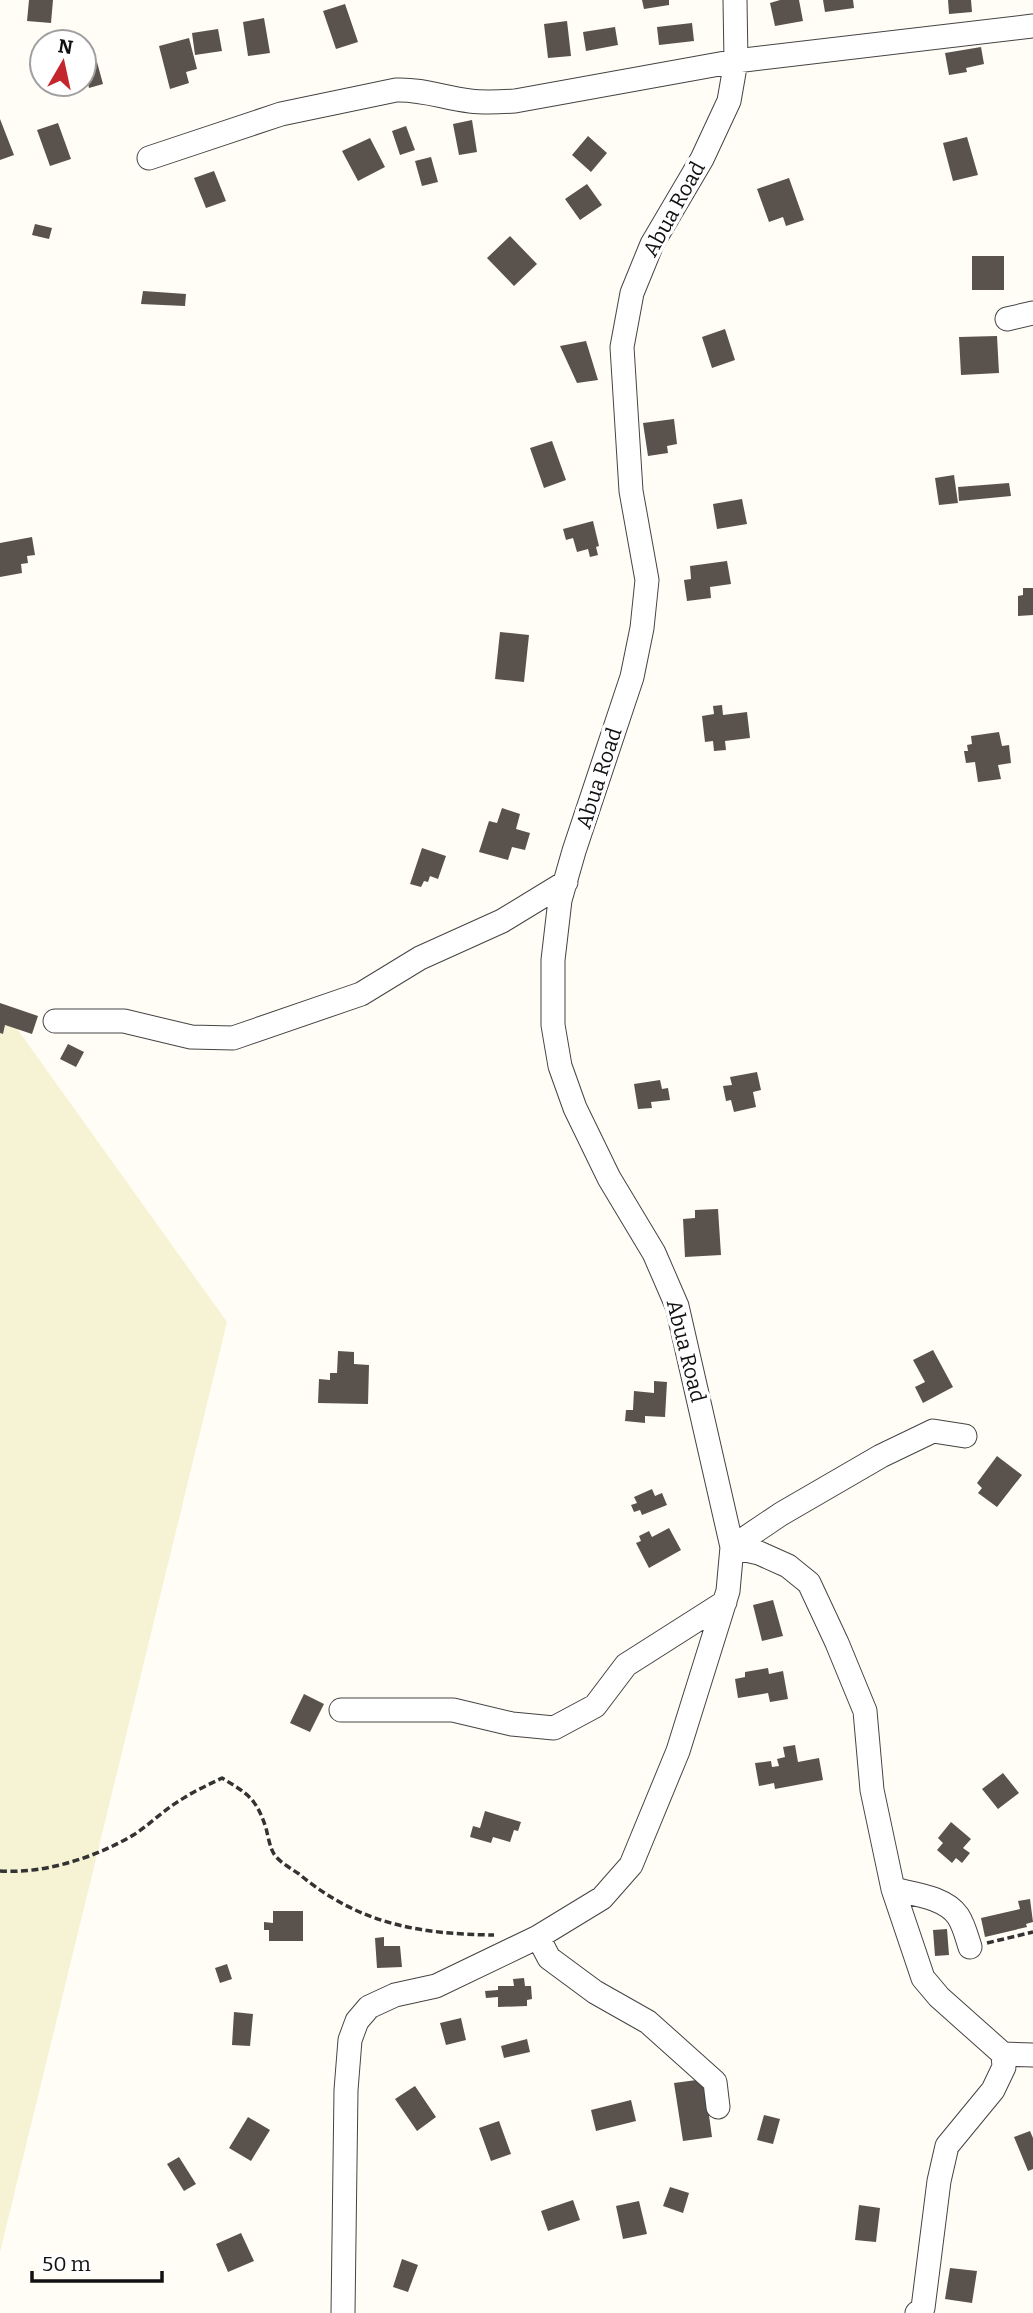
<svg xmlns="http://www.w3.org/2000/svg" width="1033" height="2313" viewBox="0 0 1033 2313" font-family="Bitter,serif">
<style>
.farmland{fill:#f6f3d4}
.building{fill:#5a524d}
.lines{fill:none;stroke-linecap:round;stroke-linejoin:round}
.minor-casing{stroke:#444;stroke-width:25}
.path{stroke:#333;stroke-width:3.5;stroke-dasharray:7 3.5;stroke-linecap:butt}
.minor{stroke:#fff;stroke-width:23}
.labels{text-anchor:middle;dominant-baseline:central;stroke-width:7;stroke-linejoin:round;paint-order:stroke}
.street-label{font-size:21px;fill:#111;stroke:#fff}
</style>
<rect width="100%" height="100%" fill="#fffdf5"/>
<!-- farmland -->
<path class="farmland" d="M0,1005L227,1322L0,2252Z"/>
<!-- building -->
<path class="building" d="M29,0H53L51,23L27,21Z
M642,0H669V5L644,9Z
M780,0H799L803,21L775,26L770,3Z
M823,0H853L854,8L825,12Z
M948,0H971L972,12L949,14Z
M345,4L358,42L336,49L323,11Z
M264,18L270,53L248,56L243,22Z
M567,21L571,56L548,58L544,24Z
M692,23L694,41L659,45L657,27Z
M615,27L618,45L586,51L583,32Z
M218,29L222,51L195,55L192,33Z
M189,38L197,69L186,72L189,83L170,89L159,46Z
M981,47L984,64L966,68L967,72L949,75L945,53Z
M97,62L103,84L89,88L84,66Z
M0,119L14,155L0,160Z
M472,120L477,152L459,155L453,124Z
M58,123L71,159L50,166L37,130Z
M406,126L415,150L400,155L392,131Z
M588,136L607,153L591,172L572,155Z
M967,137L978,175L953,181L943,143Z
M370,138L385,167L358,181L342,151Z
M431,157L438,182L422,186L415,161Z
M214,171L226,201L206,208L194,178Z
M789,178L804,220L786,226L783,217L769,222L757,189Z
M587,184L602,205L580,220L565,199Z
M35,224L52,228L49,239L32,235Z
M510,236L537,264L514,286L487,258Z
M972,256H1004V290H972Z
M143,291L186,294L185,306L141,304Z
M725,329L735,360L712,368L702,337Z
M997,336L999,373L961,375L959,337Z
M586,341L598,380L577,383L560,346Z
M674,419L677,444L667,446L668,453L648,456L643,423Z
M552,441L566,480L544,488L530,448Z
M954,475L958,503L939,505L935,478Z
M1009,483L1011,496L959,501L958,487Z
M742,499L747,524L717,529L713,504Z
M593,521L599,546L596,547L598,555L590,557L588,549L577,552L573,538L566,540L563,529Z
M32,537L35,555L27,556L28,563L21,564L22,573L0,577V543Z
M727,561L731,584L710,587L711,598L687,601L684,580L691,579L690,566Z
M1023,588H1033V615L1018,616V596L1023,595Z
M500,632L529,635L524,682L495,679Z
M722,705L723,715L747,712L750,738L725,741L726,750L714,751L713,741L705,742L702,716L714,714L713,706Z
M999,732L1002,746L1009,745L1011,763L998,765L1001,779L978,782L975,762L966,763L964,751H968L967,745L972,744L971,736Z
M502,808L520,814L516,829L530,833L525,850L512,847L508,860L479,852L489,821L497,823Z
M422,848L446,856L438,879L430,876L428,882L424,881L421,887L410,884Z
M0,1003L38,1016L32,1034L5,1025L3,1034L0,1033Z
M68,1044L84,1052L76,1067L60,1059Z
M757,1072L761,1090L753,1092L756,1107L734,1112L731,1100L726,1101L723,1086L732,1085L730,1077Z
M660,1080L662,1089L668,1088L670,1100L651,1102L652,1108L638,1109L634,1084Z
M718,1209L721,1255L685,1257L683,1219L695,1218V1210Z
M933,1350L953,1387L923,1403L915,1387L925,1382L913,1360Z
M338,1351L354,1352V1364L369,1365L368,1404L318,1403L319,1379L330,1380V1373H337Z
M654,1381L667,1382L665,1417L645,1416V1423L625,1421L626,1410H633L634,1391L654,1393Z
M997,1456L1022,1475L997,1507L978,1493L982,1488L977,1483Z
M652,1489L655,1496L662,1493L667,1505L642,1515L640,1510L634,1512L631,1505L637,1503L634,1497Z
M669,1528L681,1550L649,1568L636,1543L641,1541L639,1536L649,1531L652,1537Z
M773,1600L783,1636L762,1641L753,1605Z
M768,1668L769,1674L783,1671L788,1699L770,1702L768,1693L738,1698L735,1679L745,1677V1672Z
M304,1694L324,1704L310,1732L290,1723Z
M795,1745L798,1762L819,1758L823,1780L775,1789L774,1783L759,1786L755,1763L771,1761L772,1767L779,1766L777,1759L785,1757L783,1747Z
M1003,1773L1019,1793L998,1809L982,1789Z
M485,1811L521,1822L518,1831L514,1830L510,1842L493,1837L491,1843L470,1837L473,1826L480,1828Z
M951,1822L971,1839L963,1848L970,1853L962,1863L956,1858L952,1863L937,1850L943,1843L938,1838Z
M1030,1899L1033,1922L1026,1924L1027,1927L985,1937L981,1918L1020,1909L1018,1901Z
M273,1911H303V1941H269V1930H264V1922L273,1923Z
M947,1929L949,1955L935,1956L933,1930Z
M384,1937V1946H400L402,1967L377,1968L375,1938Z
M227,1964L232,1979L220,1983L215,1968Z
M524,1978L525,1986H531L532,1999L527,2000V2006L498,2007V1997L486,1998L485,1991L498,1990V1986H514L513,1979Z
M234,2012L253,2014L250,2046L232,2045Z
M461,2018L466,2040L446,2045L440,2023Z
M527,2039L530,2052L504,2058L501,2046Z
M704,2079L712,2137L683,2141L674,2083Z
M415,2086L436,2117L417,2131L395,2099Z
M631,2100L636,2121L596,2131L591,2110Z
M764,2115L780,2119L773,2144L757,2140Z
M248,2117L270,2130L251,2161L229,2148Z
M499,2121L511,2154L491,2161L479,2128Z
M1030,2131L1033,2138V2169L1028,2171L1014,2137Z
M179,2157L196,2184L184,2191L167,2164Z
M670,2187L689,2193L683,2213L663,2206Z
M573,2200L580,2220L548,2231L541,2211Z
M639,2201L647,2234L623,2239L616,2206Z
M859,2205L880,2208L876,2242L855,2240Z
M241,2233L254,2261L228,2272L216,2244Z
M402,2259L418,2265L408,2292L393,2287Z
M950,2268L977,2271L972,2303L945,2299Z"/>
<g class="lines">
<defs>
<path id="minor" d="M149,158L281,114L396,90C423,89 444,98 470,101C485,103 500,102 515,101L736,61L1033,26
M1007,319L1033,313
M55,1021H124L191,1037L233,1038L361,994L420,958L502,921L566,882
M732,1547L759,1553L788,1566L809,1583L837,1643L865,1711L872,1790L893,1889L923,1978L939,1997L1003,2054L1004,2067L993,2090L947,2146L939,2181L923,2308L917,2313
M732,1547L781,1514L881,1456L933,1431L965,1436
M341,1710H453L512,1724L554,1728L595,1706L626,1665L725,1602
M893,1889C913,1894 945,1897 958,1916C964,1925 967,1938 970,1947
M538,1937L549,1958L595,1992L648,2022L715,2082L718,2107
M1003,2054L1033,2055
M343,2313L346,2090L350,2040L357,2021L369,2007L395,1995L436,1986L538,1937L602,1898L631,1865L678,1751L728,1591L732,1547L677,1306L654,1253L609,1178L575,1108L560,1066L553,1025V960L560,900L574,851L632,677L642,628L647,580L631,491L622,347L632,293L652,244L702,159L729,101L736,61L735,0"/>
</defs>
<!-- minor casing -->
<use href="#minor" class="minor-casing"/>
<!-- path -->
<path class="path" d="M0,1871C45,1874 97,1857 135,1834C150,1824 163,1811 179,1801C192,1792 208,1785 222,1778C248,1794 256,1798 266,1828C268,1836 270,1848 274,1854C279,1862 292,1869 299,1874C359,1924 418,1934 494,1935
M987,1943L1033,1932"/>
<!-- minor -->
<use href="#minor" class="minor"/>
</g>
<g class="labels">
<!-- street labels -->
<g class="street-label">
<text transform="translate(674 209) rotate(-61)">Abua Road</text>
<text transform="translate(599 778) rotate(-72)">Abua Road</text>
<text transform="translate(686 1351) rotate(76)">Abua Road</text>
</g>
</g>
<!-- north arrow -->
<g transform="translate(63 63) rotate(9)"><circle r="33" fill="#ffffff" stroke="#a0a0a0" stroke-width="2"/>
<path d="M0-5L12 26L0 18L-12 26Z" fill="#c4262e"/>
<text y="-10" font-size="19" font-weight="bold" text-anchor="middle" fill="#111111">N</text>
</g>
<!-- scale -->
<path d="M32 2271v10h130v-10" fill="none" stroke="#111111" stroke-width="3.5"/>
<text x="42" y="2271" font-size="21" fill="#111111" stroke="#ffffff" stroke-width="5" paint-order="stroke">50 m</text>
</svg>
